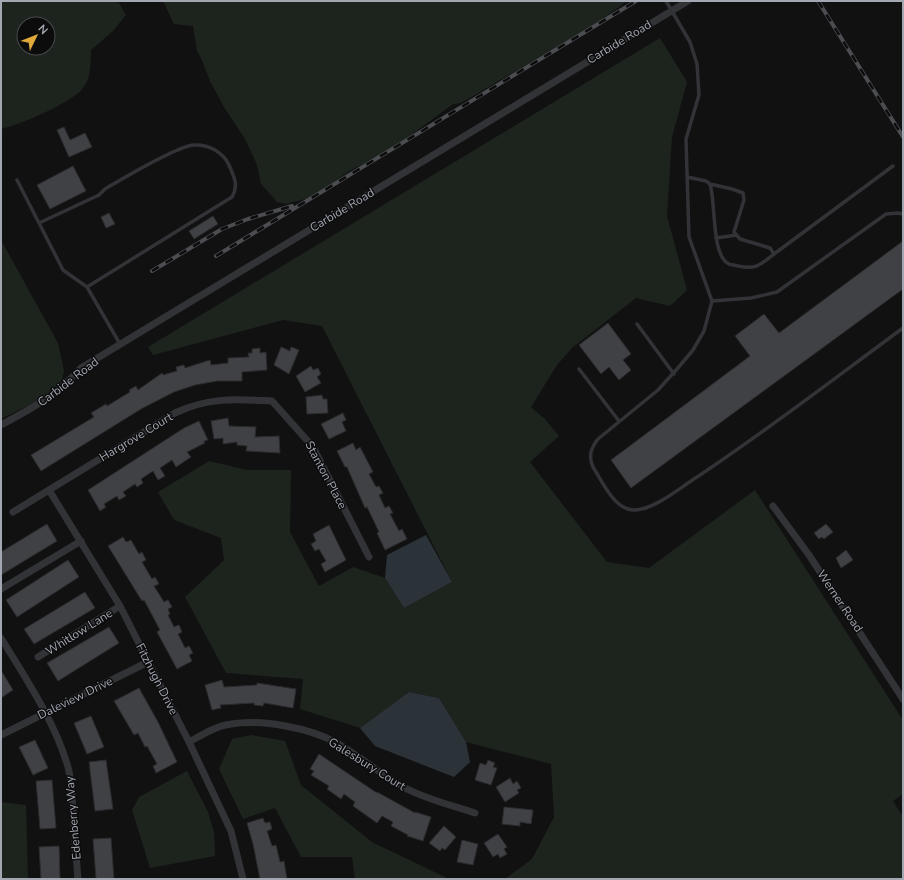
<svg xmlns="http://www.w3.org/2000/svg" width="904" height="880" viewBox="0 0 904 880" font-family="'Nunito Sans',sans-serif">
<style>
.green{fill:#1d241e;fill-rule:evenodd}
.water{fill:#2b3339}
.building{fill:#404145;stroke:#2b2b2e}
.lines{fill:none;stroke-linecap:round;stroke-linejoin:round}
.service{stroke:#323336;stroke-width:3.5}
.minor{stroke:#323336;stroke-width:7}
.rail-casing{stroke:#4b4d51;stroke-width:4}
.rail{stroke:#0c0c0d;stroke-width:2.5;stroke-dasharray:8;stroke-linecap:butt}
.labels{text-anchor:middle;dominant-baseline:central;stroke-width:3;stroke-linejoin:round;paint-order:stroke}
.street-label{font-size:12px;fill:#a3a7b1;stroke:#0c0c0d}
</style>
<rect width="100%" height="100%" fill="#111112"/>
<!-- green -->
<path class="green" d="M1,1H112L119,3L126,15L113,31L91,50C90,63 92,77 83,88C72,103 19,125 1,129ZM24,24H48V48H24Z
M163,1H627L597,23L473,96L461,103L453,104L403,141L373,159L349,171L322,191L309,198L286,204L277,202L261,184L257,165L245,139L224,107L210,81L201,58L197,51L193,26L174,24Z
M660,38L687,82L672,137L667,216L687,290L670,306L636,298L572,348L557,365L531,407L545,419L559,436L530,462L607,562L649,568L755,490L903,720V794L893,801L903,817V879H505L532,859L554,817L551,764L466,742L439,698L409,692L360,728L300,709L303,679L226,673L185,597L224,560L221,538L174,520L158,492L209,461L247,470H291L290,532L319,586L353,567L385,578L404,608L452,582L322,326L283,320L153,355L148,347Z
M1,240L58,343L64,371L62,380L49,392L29,405L1,419Z
M251,735L285,741L301,785L372,842L449,879H355L352,857H301L275,808L243,819L219,769L232,739Z
M187,771L208,812L214,832L215,856L150,868L132,810L139,797Z
M1,802L26,805L28,879H1Z"/>
<!-- water -->
<path class="water" d="M426,535L452,582L404,608L385,578L387,555Z
M409,692L439,698L466,742L470,762L454,777L375,746L360,728Z"/>
<!-- building -->
<path class="building" d="M64,127L70,140L85,133L92,147L69,157L57,130Z
M73,166L86,191L50,209L37,185Z
M109,213L115,224L106,228L101,217Z
M213,216L218,224L194,239L189,231Z
M903,241V289L631,488L611,460L750,356L735,336L764,314L779,333Z
M608,323L631,354L623,360L631,370L619,380L609,367L601,374L579,345Z
M281,347L290,351L291,347L299,350L289,374L274,365Z
M260,348V353L266,352L267,370L242,372V381H217L195,385L174,392L141,409L41,471L31,455L94,417L91,413L106,404L107,406L130,392L129,390L136,386L138,390L162,373L163,375L177,371L176,367L184,365L185,368L210,360L211,365L228,363V358L249,357L248,353H252V349Z
M311,366L313,370L318,368L321,374L317,377L321,383L305,392L296,376Z
M322,395L323,399H327L328,413L307,414L306,397Z
M343,413L346,420L342,422L346,431L329,439L321,424Z
M228,418L229,426L256,427L255,437L279,436L280,453L246,451L247,446L237,445V442L223,444V438L214,439L211,421Z
M199,421L208,440L204,441L205,443L187,452L191,457L176,467L172,460L160,468L165,476L158,480L153,471L141,479L143,483L137,487L135,484L123,492L126,496L119,500L117,496L104,504L106,507L100,511L88,490L184,428Z
M353,443L356,450L360,447L373,472L369,474L376,487L379,486L383,493L379,495L385,508L389,506L393,513L390,514L399,531L402,529L407,539L385,550L377,533L379,532L367,507L365,508L347,467H345L337,451Z
M47,524L57,541L1,575V552Z
M826,524L833,532L824,539L822,537L819,539L814,533Z
M329,525L346,560L325,572L321,564L326,561L319,549L315,551L311,544L316,541L313,534Z
M123,537L126,542L131,540L139,554L142,552L146,560L142,562L152,579L155,577L159,584L154,586L164,602L168,600L172,607L168,609L170,614L168,615L174,627L179,625L182,632L178,634L185,648L189,646L193,653L189,655L192,661L177,669L157,632L160,630L144,600L142,601L108,546Z
M846,550L853,560L841,568L836,558Z
M68,560L79,577L17,617L6,600Z
M85,592L95,608L34,644L24,629Z
M109,627L119,643L58,681L47,663Z
M1,670L13,690L1,698Z
M222,680L224,687L257,685V683L296,689L293,708L264,703L263,706L254,705V703L220,705L221,708L212,710L205,685Z
M139,688L158,722L177,762L156,773L153,766L157,764L147,746L145,747L138,733L134,735L114,701Z
M91,716L104,747L87,754L74,723Z
M35,740L48,768L33,775L19,747Z
M319,754L377,793V792L415,813V812L431,817L423,841L407,836L408,835L391,826L393,822L382,816L377,823L353,806L355,802L344,794L341,799L327,789L329,786L311,775L314,771L310,769Z
M106,760L113,809L95,811L89,762Z
M488,760L495,763L493,767L497,768L491,785L475,780L480,763L486,765Z
M510,778L513,784L517,781L521,788L517,790L519,793L505,802L496,787Z
M52,780L56,828L40,829L36,781Z
M504,807L533,810L531,824L520,822V826L502,824Z
M263,818L265,823L270,822L272,829L267,831L272,846L276,845L280,862L284,861L287,879H260L253,844L247,823Z
M444,826L456,837L445,850L442,848L440,851L429,843Z
M498,834L507,847L504,849L507,854L500,858L498,854L493,857L484,843Z
M111,838L114,879H96L93,839Z
M462,840L478,844L473,865L457,862Z
M59,846L60,879H41L39,847Z"/>
<g class="lines">
<!-- service -->
<path class="service" d="M666,1L690,42L697,64L699,95L686,139L689,237L712,301L704,331L693,350L677,369L658,390L598,439C591,448 588,456 593,467C602,481 614,509 633,510C653,511 681,487 697,477C768,430 835,378 903,328
M687,177L706,181L710,184C716,202 711,256 729,264C731,265 735,265 738,266C756,270 760,265 774,254L770,248L740,239L734,232L744,200L743,193L732,189L710,184
M17,180L63,270L87,287L120,344
M39,223L99,195L105,189C122,179 177,146 194,145C208,144 223,152 229,165C234,177 239,185 232,197L87,287
M716,238L737,235
M774,254L893,166
M712,301L751,298L777,292L886,214L898,213L903,214
M637,324L674,374
M579,369L619,421"/>
<!-- minor -->
<path class="minor" d="M1,425C31,409 58,394 81,368L688,1
M49,490L120,606L189,742L231,831L243,879
M773,506L809,555L903,699
M13,512L175,413C209,397 235,399 272,401L313,447L369,557
M1,589L81,541
M1,638C25,677 55,722 68,767C72,782 72,797 73,812C75,835 76,857 78,879
M38,657L120,606
M1,735L148,662
M189,742C202,735 216,726 231,724C262,719 310,728 337,743C360,756 380,774 403,787C425,799 451,805 475,813"/>
<defs>
<path id="rail" d="M818,1L903,137
M216,256L636,1
M152,271L222,229L248,219L292,206"/>
</defs>
<!-- rail casing -->
<use href="#rail" class="rail-casing"/>
<!-- rail -->
<use href="#rail" class="rail"/>
</g>
<g class="labels">
<!-- street labels -->
<g class="street-label">
<text transform="translate(619 42) rotate(-31)">Carbide Road</text>
<text transform="translate(342 210) rotate(-31)">Carbide Road</text>
<text transform="translate(68 382) rotate(-37)">Carbide Road</text>
<text transform="translate(136 437) rotate(-31)">Hargrove Court</text>
<text transform="translate(326 475) rotate(62)">Stanton Place</text>
<text transform="translate(840 601) rotate(56)">Werner Road</text>
<text transform="translate(79 632) rotate(-32)">Whitlow Lane</text>
<text transform="translate(157 679) rotate(63)">Fitzhugh Drive</text>
<text transform="translate(75 698) rotate(-26)">Daleview Drive</text>
<text transform="translate(367 764) rotate(32)">Galesbury Court</text>
<text transform="translate(73 818) rotate(-95)">Edenberry Way</text>
</g>
</g>
<!-- border -->
<rect width="904" height="880" fill="none" stroke="#a3a7b1" stroke-width="4"/>
<!-- north arrow -->
<g transform="translate(36 36) rotate(47)"><circle r="19" fill="#0c0c0d" stroke="#484a4f"/>
<path d="M0-3L7 15L0 10L-7 15Z" fill="#dfa93b"/>
<text y="-6" font-size="11" font-weight="bold" text-anchor="middle" fill="#a3a7b1">N</text>
</g>
</svg>
